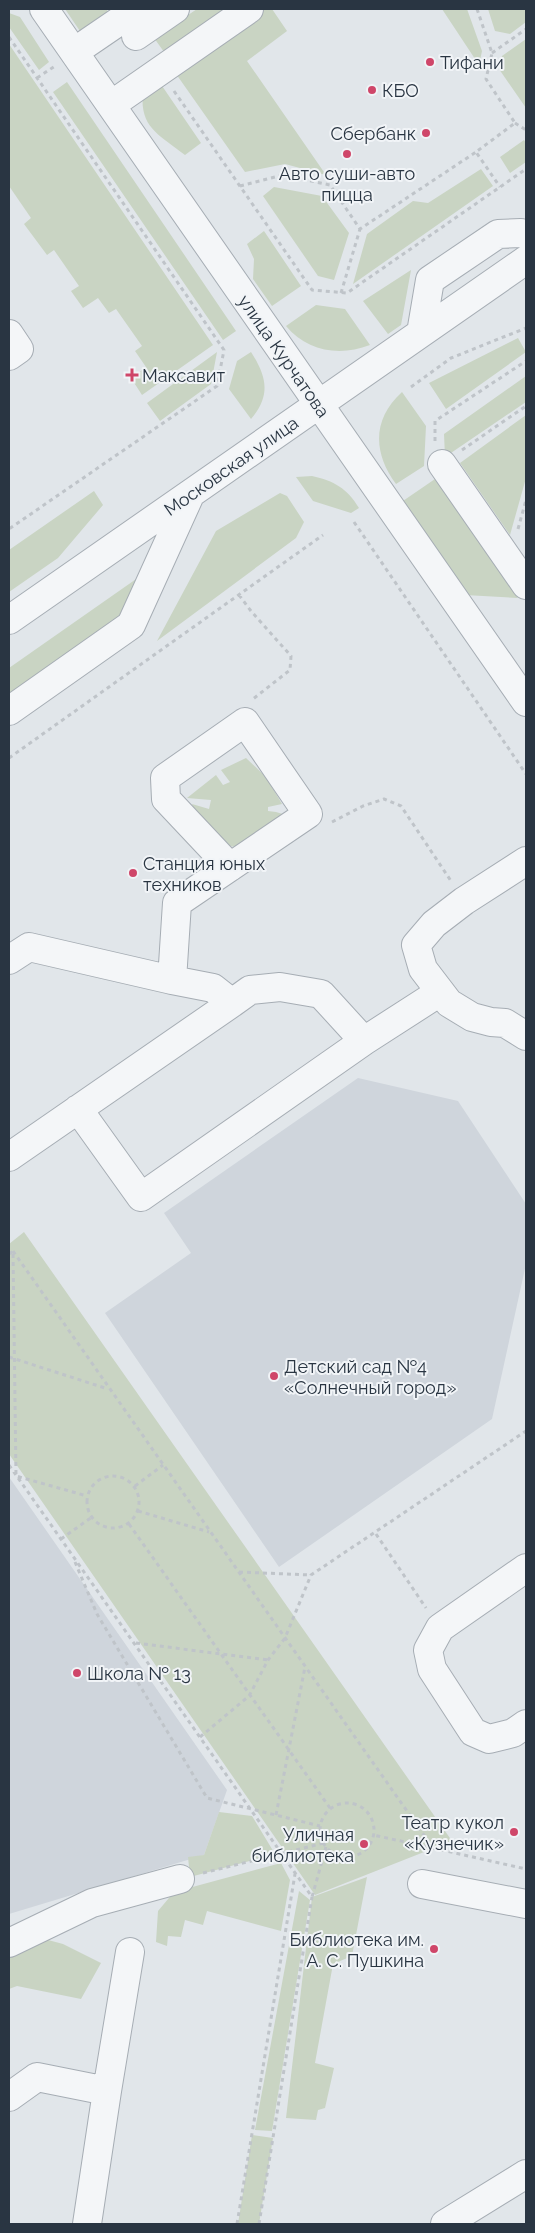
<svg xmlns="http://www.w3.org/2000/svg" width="535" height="2233" viewBox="0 0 535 2233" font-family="Raleway,sans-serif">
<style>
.built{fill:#cfd5dc}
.green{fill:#c9d4c3}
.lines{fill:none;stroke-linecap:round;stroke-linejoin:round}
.minor-casing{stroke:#a6adb4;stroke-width:30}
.path{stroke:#bfc4c9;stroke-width:3;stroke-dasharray:4 4;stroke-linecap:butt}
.minor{stroke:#f4f6f8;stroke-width:28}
.poi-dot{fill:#cf4669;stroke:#f1f4f7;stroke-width:2}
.labels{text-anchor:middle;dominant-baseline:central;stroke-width:4;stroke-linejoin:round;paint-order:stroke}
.poi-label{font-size:18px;fill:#293542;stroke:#f1f4f7;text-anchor:start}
.street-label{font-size:18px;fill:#293542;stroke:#f1f4f7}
</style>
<rect width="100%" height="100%" fill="#e1e6ea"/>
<!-- built -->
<path class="built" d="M358,1078L458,1101L526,1204V1264L492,1419L279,1567L105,1313L191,1253L164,1213Z
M9,1477L227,1790L204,1855L9,1914Z"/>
<!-- green -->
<path class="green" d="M65,9H106L113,18L84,37Z
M197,9H237L167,56L154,38Z
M262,9H272L287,31L247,61L326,175L285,164L245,172L174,71Z
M442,9H467L482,51L479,65Z
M488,9H526V22L510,34L495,31Z
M9,13L20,17L49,62L39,70L9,27Z
M526,39V108L499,69L502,56Z
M9,44L213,345L142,395L131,378L146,367L135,351L142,346L116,309L109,313L98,298L83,308L71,291L79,286L54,250L47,255L24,224L31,218L9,186Z
M158,80L201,143L185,155C159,134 139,128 143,91Z
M67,82L236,331L223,340L53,92Z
M524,140L526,143V162L510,173L500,157Z
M481,169L493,186L353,284L367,234L413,201L428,203Z
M274,187L322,196L349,233L334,280L318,276L263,196Z
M264,231L301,286L272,306L253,279L254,259L247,244Z
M411,270L401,325L388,334L363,301Z
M316,305L345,309L370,345C339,357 307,351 286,326Z
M518,338L526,352L446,409L429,383Z
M217,352L211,384L160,421L147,403Z
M251,352C267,377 271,395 251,419L229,389L237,361Z
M526,376V402L445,457L444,434Z
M402,392L426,426L424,466L396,484C373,453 372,419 402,392Z
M526,415V478L510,535L460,463Z
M312,476C334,481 347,488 359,508L351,513L313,501L296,477Z
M435,479L518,598L465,595L400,503Z
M94,491L103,505L58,558L9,592V550Z
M280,493L287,496L304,522L296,538L157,641L216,531Z
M139,577L117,627L9,704V668Z
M246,758L266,777L282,804L268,807V811L276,812L286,815L273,836L262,828L250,848L227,846L194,811L192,804L209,809L211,800L187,798L216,775L223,785L230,782L221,770Z
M24,1232L452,1841L315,1895L9,1454V1244Z
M219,1812L252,1816L275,1854L190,1877L188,1857L204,1855Z
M281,1863L290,1880L281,1931L207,1911L203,1925L185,1920L181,1937L168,1936L167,1946L156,1942L158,1911L174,1892Z
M367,1877L352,1956L333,1964L315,2063L334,2068L325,2108L318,2110L316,2120L286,2118L312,1897Z
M299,1891L310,1900L272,2131L255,2130Z
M37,1937L63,1944L101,1963L81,1999L17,1986L9,1989V1953Z
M252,2135L273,2138L259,2224H238Z"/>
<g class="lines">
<defs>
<path id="minor" d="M44,9L526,702
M136,36L175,9
M74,52L137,9
M111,105L249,9
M421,333L430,280L498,234L521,233L526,235
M9,334L19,349L9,356
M442,464L526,585
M9,620L526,260
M9,711L131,625L190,495
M526,861L464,901L434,924L416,945L423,969L449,1003L472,1017L491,1022L505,1023L526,1036
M9,960L29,947L172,980L177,903L308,814L245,722L165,778L166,799L230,867
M232,1003L250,990L280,987L321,994L364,1041L440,992
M78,1109L141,1197L364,1041
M9,1157L232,1003L213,988L172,980
M526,1568L440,1628L428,1650L432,1669L473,1732L489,1739L513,1733L526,1724
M422,1884L526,1904
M9,1943L92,1903L180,1879
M9,2097L37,2077L107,2091L130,1952
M87,2224L107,2091
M445,2224L526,2174"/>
</defs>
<!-- minor casing -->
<use href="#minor" class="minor-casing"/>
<!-- path -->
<path class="path" d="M477,9L492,53L486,79L515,123L476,152L500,187
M9,37L224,350L217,386L9,529
M492,53L526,29
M37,78L55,66
M174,91L312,290L347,293L526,169
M515,123L526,130
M240,186L283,175L330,185L360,229L476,152
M341,293L360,229
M411,387L451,358L526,328
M435,441V421L526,361
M462,450L526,406
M354,522L526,774
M518,529L526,500
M239,595L251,611L291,656L290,670L253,699
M9,758L323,535
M332,822L363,806L384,799L401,806L451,881
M13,1251L433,1848L373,1835
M9,1254L13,1251L16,1476L87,1496
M9,1357L108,1389
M9,1465L312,1897L326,1847
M87 1502a26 26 0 1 1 52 0a26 26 0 1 1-52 0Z
M135,1486L163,1465
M138,1511L209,1532
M129,1524L330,1808
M376,1534L426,1608
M61,1539L92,1517
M75,1562L97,1614L207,1798L320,1826
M239,1572L311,1575
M136,1643L268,1660
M200,1737L249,1696L268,1660L285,1638L311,1575L526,1431
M320 1830a27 27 0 1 1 54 0a27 27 0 1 1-54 0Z
M276,1815L305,1667
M433,1848L526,1869
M203,1873L324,1843
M237,2224L295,1874
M259,2224L312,1897"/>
<!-- minor -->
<use href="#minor" class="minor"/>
</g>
<!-- markers -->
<g class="poi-dot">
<circle cx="430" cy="62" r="5"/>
<circle cx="372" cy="90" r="5"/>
<circle cx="426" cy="133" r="5"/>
<circle cx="347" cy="154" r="5"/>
<path d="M129.5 367.5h5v5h5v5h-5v5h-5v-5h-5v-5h5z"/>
<circle cx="133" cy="873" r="5"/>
<circle cx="274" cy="1376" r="5"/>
<circle cx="77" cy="1673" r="5"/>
<circle cx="514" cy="1832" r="5"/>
<circle cx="364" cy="1844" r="5"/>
<circle cx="434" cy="1949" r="5"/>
</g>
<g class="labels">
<!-- poi labels -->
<g class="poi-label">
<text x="440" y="62">Тифани</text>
<text x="382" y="90">КБО</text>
<text x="416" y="133" text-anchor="end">Сбербанк</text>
<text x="347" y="173" text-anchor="middle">Авто суши-авто<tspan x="347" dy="21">пицца</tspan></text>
<text x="142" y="375">Максавит</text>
<text x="143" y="863">Станция юных<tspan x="143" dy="21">техников</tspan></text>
<text x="284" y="1366">Детский сад №4<tspan x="284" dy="21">«Солнечный город»</tspan></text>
<text x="87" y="1673">Школа № 13</text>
<text x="504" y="1822" text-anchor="end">Театр кукол<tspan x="504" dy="21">«Кузнечик»</tspan></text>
<text x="354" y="1834" text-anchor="end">Уличная<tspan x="354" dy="21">библиотека</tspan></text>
<text x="424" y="1939" text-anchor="end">Библиотека им.<tspan x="424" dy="21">А. С. Пушкина</tspan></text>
</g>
<!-- street labels -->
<g class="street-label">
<text transform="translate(284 356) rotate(55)">улица Курчатова</text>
<text transform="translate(231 466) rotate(-35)">Московская улица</text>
</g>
</g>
<!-- border -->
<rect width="535" height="2233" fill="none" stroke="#293542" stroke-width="20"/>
</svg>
